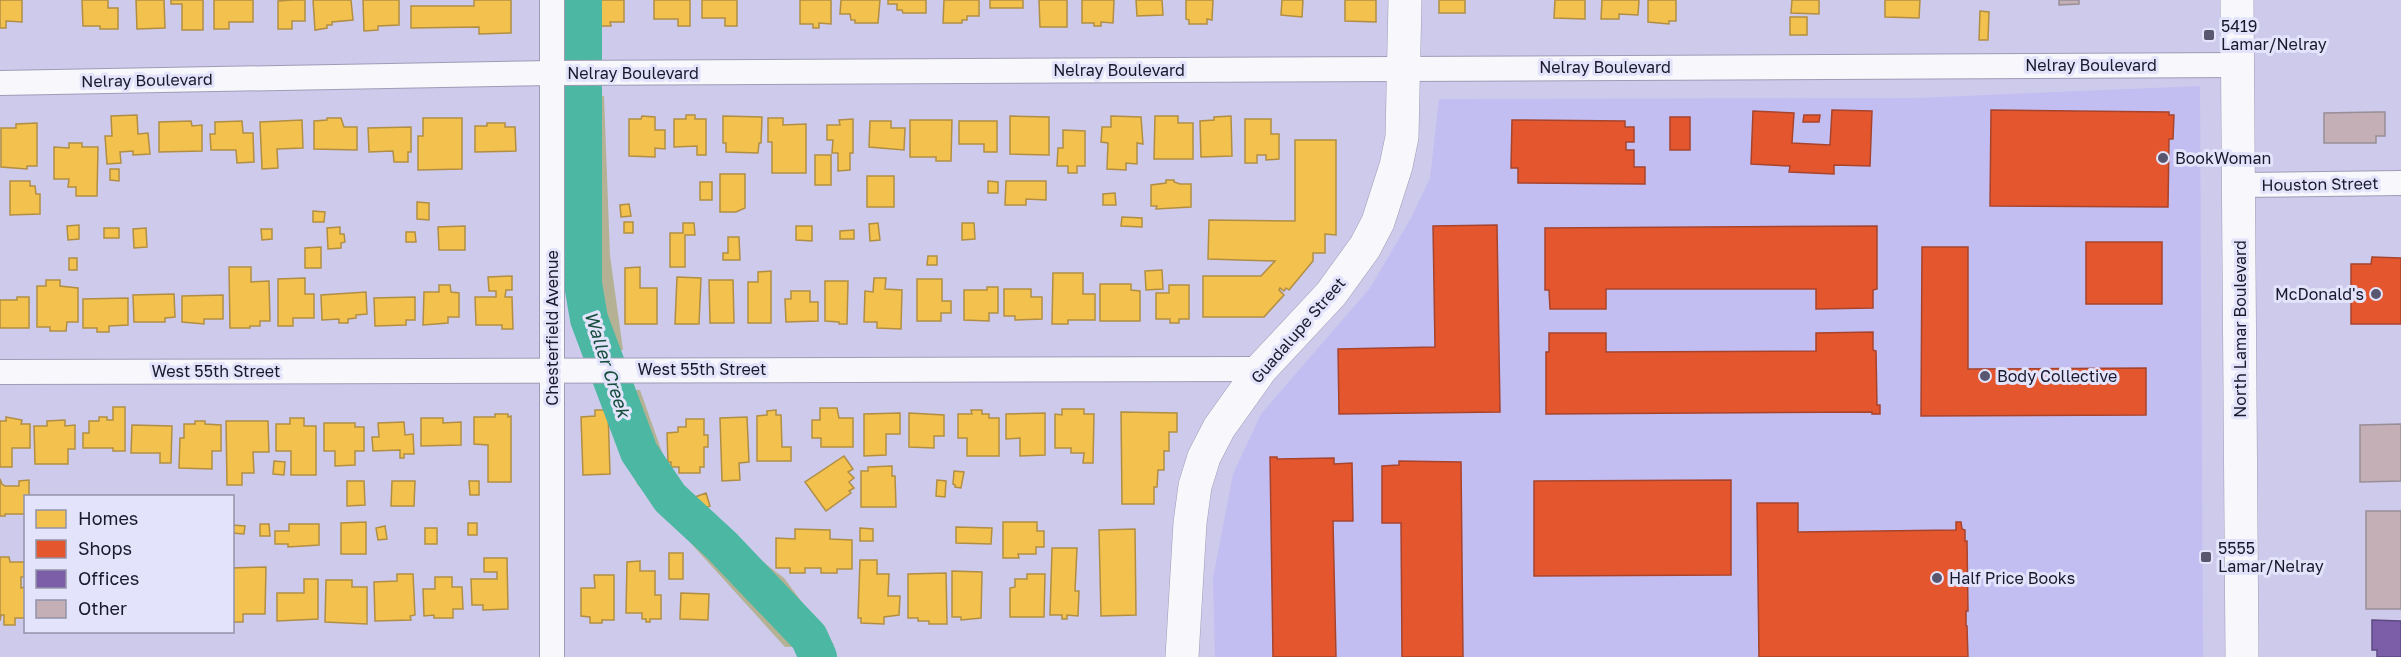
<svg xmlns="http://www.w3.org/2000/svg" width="2401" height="657" viewBox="0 0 2401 657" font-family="'Golos Text',sans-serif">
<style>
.built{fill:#c3bef2}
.green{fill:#b4b194}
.homes{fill:#f2c14e;stroke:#b18e44;stroke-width:1.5}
.shops{fill:#e4572e;stroke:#a7442e;stroke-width:1.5}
.offices{fill:#7b5ea7;stroke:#5e4982;stroke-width:1.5}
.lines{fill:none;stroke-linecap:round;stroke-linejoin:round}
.river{stroke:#4cb7a3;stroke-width:38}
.building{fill:#c3afb5;stroke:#998e97;stroke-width:1.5}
.street-casing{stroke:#9e9cb5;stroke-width:26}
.secondary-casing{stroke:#9e9cb5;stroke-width:34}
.primary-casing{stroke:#9e9cb5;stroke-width:34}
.street{stroke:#f8f7fc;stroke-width:24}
.secondary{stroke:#f8f7fc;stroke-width:33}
.primary{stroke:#f8f7fc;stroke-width:33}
.poi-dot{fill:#595670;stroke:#e3e3fb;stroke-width:2}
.labels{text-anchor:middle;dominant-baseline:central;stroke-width:6;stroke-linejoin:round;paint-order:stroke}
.poi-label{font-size:16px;fill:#1a182d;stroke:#e3e3fb;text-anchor:start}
.street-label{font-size:16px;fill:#1a182d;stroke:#e3e3fb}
.water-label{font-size:18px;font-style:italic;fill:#164d3b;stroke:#e3e3fb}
</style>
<rect width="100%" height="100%" fill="#cdcaeb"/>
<!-- built -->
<path class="built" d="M2200,86L2203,657H1215L1213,578L1233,474L1261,414L1370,288L1411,218L1430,178L1439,99L1916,98Z"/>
<!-- green -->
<path class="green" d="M604,96L610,256L623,350L585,349L571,319V97Z
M602,389L640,390L668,469L699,513L784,578L834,645L785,647L637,484Z"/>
<!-- homes -->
<path class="homes" d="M0,0H22V22L6,21V28H0Z
M82,0H108V8H118V29H100V26H83Z
M136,0H164L165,28L137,29Z
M171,0H203V30H182V4H171Z
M214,0H253V22H229V29H214Z
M292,0H305V21H292V29H278V1Z
M313,0H351L353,20L332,22V25H327V28L315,30Z
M363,0H399V25L378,26V30L364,31Z
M474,0H511V33L479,34V27L411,28V6H474Z
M593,0H624V22H610L611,26H593Z
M654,0H690V26H678V19H654Z
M702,0H737V26H725V18H702Z
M800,0H831V24L819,23V28H813V24H800Z
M841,0H880L878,23H855V20H851L850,14H840Z
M888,0H926V13H903L902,10H897V4H888Z
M944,0H979V16H967V20H962V23H943Z
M990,0H1023V8H990Z
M1039,0H1067V27H1040Z
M1082,0H1114L1113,23L1101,22V26H1094V23H1082Z
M1136,0H1162L1163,15L1137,16Z
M1186,0H1213L1212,20L1207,19V24H1189V20L1186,19Z
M1282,0H1303L1302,17L1281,15Z
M1345,0H1376V22L1345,21Z
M1439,0H1465V13H1439Z
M1555,0H1585V19L1554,18Z
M1602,0H1639L1638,15L1619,14V19H1601Z
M1648,0H1676V21H1669V24L1648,22Z
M1792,0H1819V14L1791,13Z
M1885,0H1920L1919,18L1885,17Z
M1980,11L1989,12L1988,40H1979Z
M1790,17H1807V35H1790Z
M137,115L138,134L148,133L150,154L133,155V151L120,152L121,163L107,164L105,136H112L111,116Z
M686,115H695V119H706V155H697V146L674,147V119H686Z
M642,116L655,117V130H665V149L655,148V157L629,156V119H641Z
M723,116L762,117L761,143H759L758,153L726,152V143H723Z
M1010,116L1049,117V155L1010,154Z
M1111,116L1141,117L1143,144L1137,143V164L1126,163V170L1107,169L1108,143L1101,142L1102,127H1111Z
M1155,116H1178V123H1193V159H1154Z
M1231,116L1232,156L1201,157L1200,121L1214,120V117Z
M327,118H341L344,127H357V150L314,149V121L327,120Z
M423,118H462V169L418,170V136H423Z
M768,118H783V125L806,124V173H772V142H768Z
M853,119V153H850V170L838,171V153H832L833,140H827V125H840L839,120Z
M1245,119H1271V134H1279V159L1266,160V155H1257V163H1245Z
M302,120L303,148L277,149L278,168L262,169L260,122Z
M910,120H952L951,161H936V157H910Z
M191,121L192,126L202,125V151L159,152V122Z
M242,121L243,133H253L254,162L237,163L236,150H211L210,134H215V122Z
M870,121H891V128H905L904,150L869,147Z
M959,121H997V152H984V144H959Z
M37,123V166H27V169L1,167V128H16V124Z
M487,123H505V127H515L516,151L475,152V126H487Z
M411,127V152H408V162H394L393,151L369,152L368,128Z
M1063,130L1085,131V166H1077V173H1068V166H1057L1058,148H1063Z
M1295,140H1336V235L1325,234V253H1313V261L1289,290L1286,288L1284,291L1280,288L1279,290L1284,295L1264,317H1203V276H1261L1275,261L1208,259L1209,220L1295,221Z
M69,143H82V147H98L97,196H76V187H68L69,179H54V147L69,148Z
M815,155H831V185H815Z
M110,169H119V181L110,180Z
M720,174H745V208L736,212H720Z
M867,176H894V207H867Z
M1166,180H1174V182L1180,184H1191V207L1156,209L1157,206H1151V185L1166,183Z
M10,181H30V186H35L36,194H40V214L10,215Z
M988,181L998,182V193H988Z
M1006,181H1046V200L1026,199V205H1005Z
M700,182H712V200H700Z
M1115,193L1116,205H1103V194Z
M417,202L429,203V220L417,219Z
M629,204L631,216L621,217L620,205Z
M313,211L325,212L324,222H313Z
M1122,217L1142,218V227L1121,226Z
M624,222H633V233H624Z
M683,223H694L695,235H685V267H670V233H683Z
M878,223L880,240L870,241L869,224Z
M962,223H974L975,239L962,240Z
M79,225V239L68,240L67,226Z
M465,226V250H439L438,227Z
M796,226H812V241L796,240Z
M340,227V234H344L345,242L341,243V248L328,249L327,228Z
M104,228H119V238H104Z
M146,228L147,247L134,248L133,229Z
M261,229H272V239L262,240Z
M854,230V239H840V231Z
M406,232H415L416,242H406Z
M728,237H739L740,260H723V253H728Z
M321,247V268H305V248Z
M928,256H937V265H927Z
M69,258H77V270H69Z
M229,267H251V282L269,281L270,321H260V326H250V328H230Z
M640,267V288H657V324H625V268Z
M1162,270L1163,289L1146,290L1145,271Z
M771,271V323H748V282H758V272Z
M1053,273H1083V294H1095V320H1068V324H1052Z
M512,276V290H506L505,297H512L513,329H502V325H476L475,297H496V291H489L488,277Z
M677,277L701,278L699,324H675Z
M305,278V294H314V318H293V326H278V279Z
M874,278H886L885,289L902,290L901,329L877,328V322H864L865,291L873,292Z
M917,279H942V301H951V313H941V321H917Z
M46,280H60V286L78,288V322H67L66,331H50V327H37V286H46Z
M709,280H733L734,323H710Z
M825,281H848L847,324H839V322L825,321Z
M1100,284H1131V290L1140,291V321H1100Z
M439,285H450L451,292L459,293V317H448V323L423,325L424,292H439Z
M1169,285H1189V319H1179V323H1170V319H1156V293H1169Z
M987,287H998V313H989V321L964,320V290H987Z
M1004,289H1031V297H1042V319L1015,320V316H1004Z
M791,291H810V302H818V321L786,322L785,299H791Z
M366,292L367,314L356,315V318L348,319V323H339V319L322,320L321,295Z
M174,294L175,317L165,318V322H134L133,295Z
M223,295V319H204V324L182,322V296Z
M17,297H29V328H0V300H17Z
M415,297V320H406V325L375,326L374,298Z
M128,298V325L109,326V332H97V328H83V299Z
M113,407H125V451H113V448H83V433H89V421H99V417H107V420H113Z
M820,408H837L839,418H853V447H821V438H812V420H820Z
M1062,409H1084V414H1094L1093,463H1083L1084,453H1071V448H1055V414L1062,415Z
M595,410H608L610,474L583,475L581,417L595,416Z
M776,410V415H781L782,447H791V461H757V416L767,415V411Z
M971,410H982V414H989V418H999V456H967V438H958V414H972Z
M1121,412L1177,413V432H1169V451H1164V470H1158L1157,487H1154V504H1122Z
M900,413V434H886V455L864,456V414Z
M909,413L944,415V436H934V448L909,447Z
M1045,413V455L1020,456V438L1006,439V414Z
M495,414H508V417L511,416V482H488V445L474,444V417H495Z
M6,417L22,420L21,424H30V448H12V467H0V421H6Z
M747,417L749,462L739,463L740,480L722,481L720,418Z
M290,418H304V426H316V475H291V451H276V424H290Z
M421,418H443V423L461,422V445L421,446Z
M686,419H704V435H708V447H704V467H700V473H679V467H671V462H668L667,433L678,432V427H686Z
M65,420V426L75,425V449H68V464H35L34,426H47V421Z
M195,421H205V424L221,425V451H212V469L179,468L180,438H184V424H195Z
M226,421H268L269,452H253L254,473H242V485H227Z
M404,422L405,435L413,434L414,454H404V458H400V450L373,451L372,437H379L378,423Z
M324,423H355V427H364V451H355V465L335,466V451H324Z
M132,425L172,426L171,463H160V453H131Z
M844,456L853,469L848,472L854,478L849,482L854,488L849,491L851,493L826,511L805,482Z
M274,461L285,462L284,475L273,474Z
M892,466V476H895L896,507H861V471H868V467Z
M954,471L964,472L961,488L955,487V485L953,484Z
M0,479L2,484L5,486H19V481L29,480V496H26L25,514H5V516H0Z
M937,480L946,481L945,497L936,496Z
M347,481H364L365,505L347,506Z
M392,481H415L414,506H391Z
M469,481H479V495H470Z
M706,493L710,506L700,510L695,497Z
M366,522V554H341V523Z
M1003,522H1037V531H1044V547H1036V554H1018L1019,558H1003Z
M468,523H477V535H468Z
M260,524H269L270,536H260Z
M289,524H319V545L288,547V544H275V531H289Z
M232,525L245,526L244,534L232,533Z
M385,526L387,539L378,540L376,528Z
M956,527L992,528L991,544L956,543Z
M425,528H437V544H425Z
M860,528L873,529V541H860Z
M795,529L830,530V539L852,540V569H837V573H821V568H805V573H790V568H776V538L795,539Z
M1135,529L1136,615L1101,616L1099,530Z
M1052,548H1077L1075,591H1079L1078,616L1067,615V619H1062V615H1050Z
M669,553H683V579H669Z
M0,557H9L10,562H24V577H21V588L25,587L26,618H15V625H4V615H1L0,621Z
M484,558H507L508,609L483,610V605H472L471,579H497V572H484Z
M860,560H877V574H889L888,596H900L899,615L884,617V624L861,623V618H858Z
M640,561V571H655V595H661V619H650V622H646V619H642V613H626L627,562Z
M266,567L265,614H243V622H232V568Z
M952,571L982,572L981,618L961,620V617H952Z
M946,573L947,624H929V621H918V618H908V574Z
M397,574H413L415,615L410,616L411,620L375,621L374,582L397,581Z
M1027,574H1045L1044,617H1010V588L1015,587V579H1027Z
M594,575H614V620H602V623H590V617L581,616V588H595Z
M435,577H452V587H462L463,609H453V618H434V615L424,616L423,589H435Z
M304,579H318V619L277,621V593H304Z
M326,580H352V587H367V624L325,622Z
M681,593L709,594L708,620L680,619Z"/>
<!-- shops -->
<path class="shops" d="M1832,110L1872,111L1870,166L1834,165V174L1789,172L1790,166L1751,164L1753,111L1794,113L1792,143L1830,145Z
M1991,110L2169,112V115H2174L2173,139H2169L2168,207L1990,206Z
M1804,115H1820L1819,122H1803Z
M1670,117H1690V150H1670Z
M1512,120L1625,121V127H1634V142H1626V150H1634V167H1645V184L1518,183V168H1511Z
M1497,225L1500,412L1339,414L1338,349L1435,347L1433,226Z
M1877,226V289L1873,290V308L1816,309V289H1606V309H1550L1549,290H1545V228Z
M2086,242H2162V304H2086Z
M1922,247H1968V369L2146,368V415L1921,416Z
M2372,257L2401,258V324H2351V264H2371Z
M1873,332V350L1876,351L1877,405H1880V414H1872V412L1546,414V352H1549V333H1606V352L1816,351V333Z
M1270,457H1277V459L1334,458V464L1352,463L1353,521H1333L1336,657H1273Z
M1399,461L1461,462L1463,657H1402L1401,523H1382V466L1399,465Z
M1731,480V575L1534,576V481Z
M1757,503H1798V532L1956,530V522H1961L1962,529L1965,530V541H1967L1968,611H1966V626H1967L1968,657H1759Z"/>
<!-- offices -->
<path class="offices" d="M2372,620L2401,621V657H2377V650H2372Z"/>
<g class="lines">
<!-- river -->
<path class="river" d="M583,0V284L589,319L639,452L670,498L722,546L809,637L818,657"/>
</g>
<!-- building -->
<path class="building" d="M2059,0H2079V4L2059,5Z
M2377,112H2385V136H2376V143H2324V113Z
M2401,424V481L2360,482V425Z
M2366,511H2401V609H2366Z"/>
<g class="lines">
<defs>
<path id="street" d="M0,83L552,73L2238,65
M2239,185L2401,183
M0,372L1261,369
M552,657V0"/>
<path id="secondary" d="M1182,657L1190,523L1195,486L1204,457L1219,428L1261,369L1331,294L1365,247L1378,222L1396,166L1402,137L1405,0"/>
<path id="primary" d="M2237,0L2242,657"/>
</defs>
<!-- street casing -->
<use href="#street" class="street-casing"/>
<!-- secondary casing -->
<use href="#secondary" class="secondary-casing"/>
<!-- primary casing -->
<use href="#primary" class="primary-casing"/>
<!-- street -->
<use href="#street" class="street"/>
<!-- secondary -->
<use href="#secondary" class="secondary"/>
<!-- primary -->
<use href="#primary" class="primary"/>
</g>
<!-- markers -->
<g class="poi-dot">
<rect x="2203" y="29" width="12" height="12" rx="3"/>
<circle cx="2163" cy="158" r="6"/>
<circle cx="2376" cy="294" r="6"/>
<circle cx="1985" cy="376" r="6"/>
<rect x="2200" y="551" width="12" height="12" rx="3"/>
<circle cx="1937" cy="578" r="6"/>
</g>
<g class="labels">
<!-- poi labels -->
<g class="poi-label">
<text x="2221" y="26">5419<tspan x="2221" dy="18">Lamar/Nelray</tspan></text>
<text x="2175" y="158">BookWoman</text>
<text x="2364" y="294" text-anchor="end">McDonald's</text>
<text x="1997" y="376">Body Collective</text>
<text x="2218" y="548">5555<tspan x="2218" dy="18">Lamar/Nelray</tspan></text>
<text x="1949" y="578">Half Price Books</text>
</g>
<!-- street labels -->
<g class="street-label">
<text x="2091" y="65">Nelray Boulevard</text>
<text x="1605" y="67">Nelray Boulevard</text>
<text x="1119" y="70">Nelray Boulevard</text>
<text x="633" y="73">Nelray Boulevard</text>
<text transform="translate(147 80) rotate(-1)">Nelray Boulevard</text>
<text transform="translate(2320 184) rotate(-1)">Houston Street</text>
<text transform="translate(552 328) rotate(-90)">Chesterfield Avenue</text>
<text transform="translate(2240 329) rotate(-90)">North Lamar Boulevard</text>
<text transform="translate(1298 330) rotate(-49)">Guadalupe Street</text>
<text x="702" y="369">West 55th Street</text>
<text x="216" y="371">West 55th Street</text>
</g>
<!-- water labels -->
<g class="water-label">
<text transform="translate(608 364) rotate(72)">Waller Creek</text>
</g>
</g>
<!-- legend -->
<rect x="24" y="495" width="210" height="138" fill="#e3e3fb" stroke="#9392a9" stroke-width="1.5"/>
<rect x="36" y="510" width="30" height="18" fill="#f2c14e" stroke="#9392a9" stroke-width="1.5"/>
<text x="78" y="525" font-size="18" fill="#1a182d">Homes</text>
<rect x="36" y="540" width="30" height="18" fill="#e4572e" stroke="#9392a9" stroke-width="1.5"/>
<text x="78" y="555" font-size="18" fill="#1a182d">Shops</text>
<rect x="36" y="570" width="30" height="18" fill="#7b5ea7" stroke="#9392a9" stroke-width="1.5"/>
<text x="78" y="585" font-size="18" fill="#1a182d">Offices</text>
<rect x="36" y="600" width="30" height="18" fill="#c3afb5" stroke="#9392a9" stroke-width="1.5"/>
<text x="78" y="615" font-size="18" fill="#1a182d">Other</text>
</svg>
